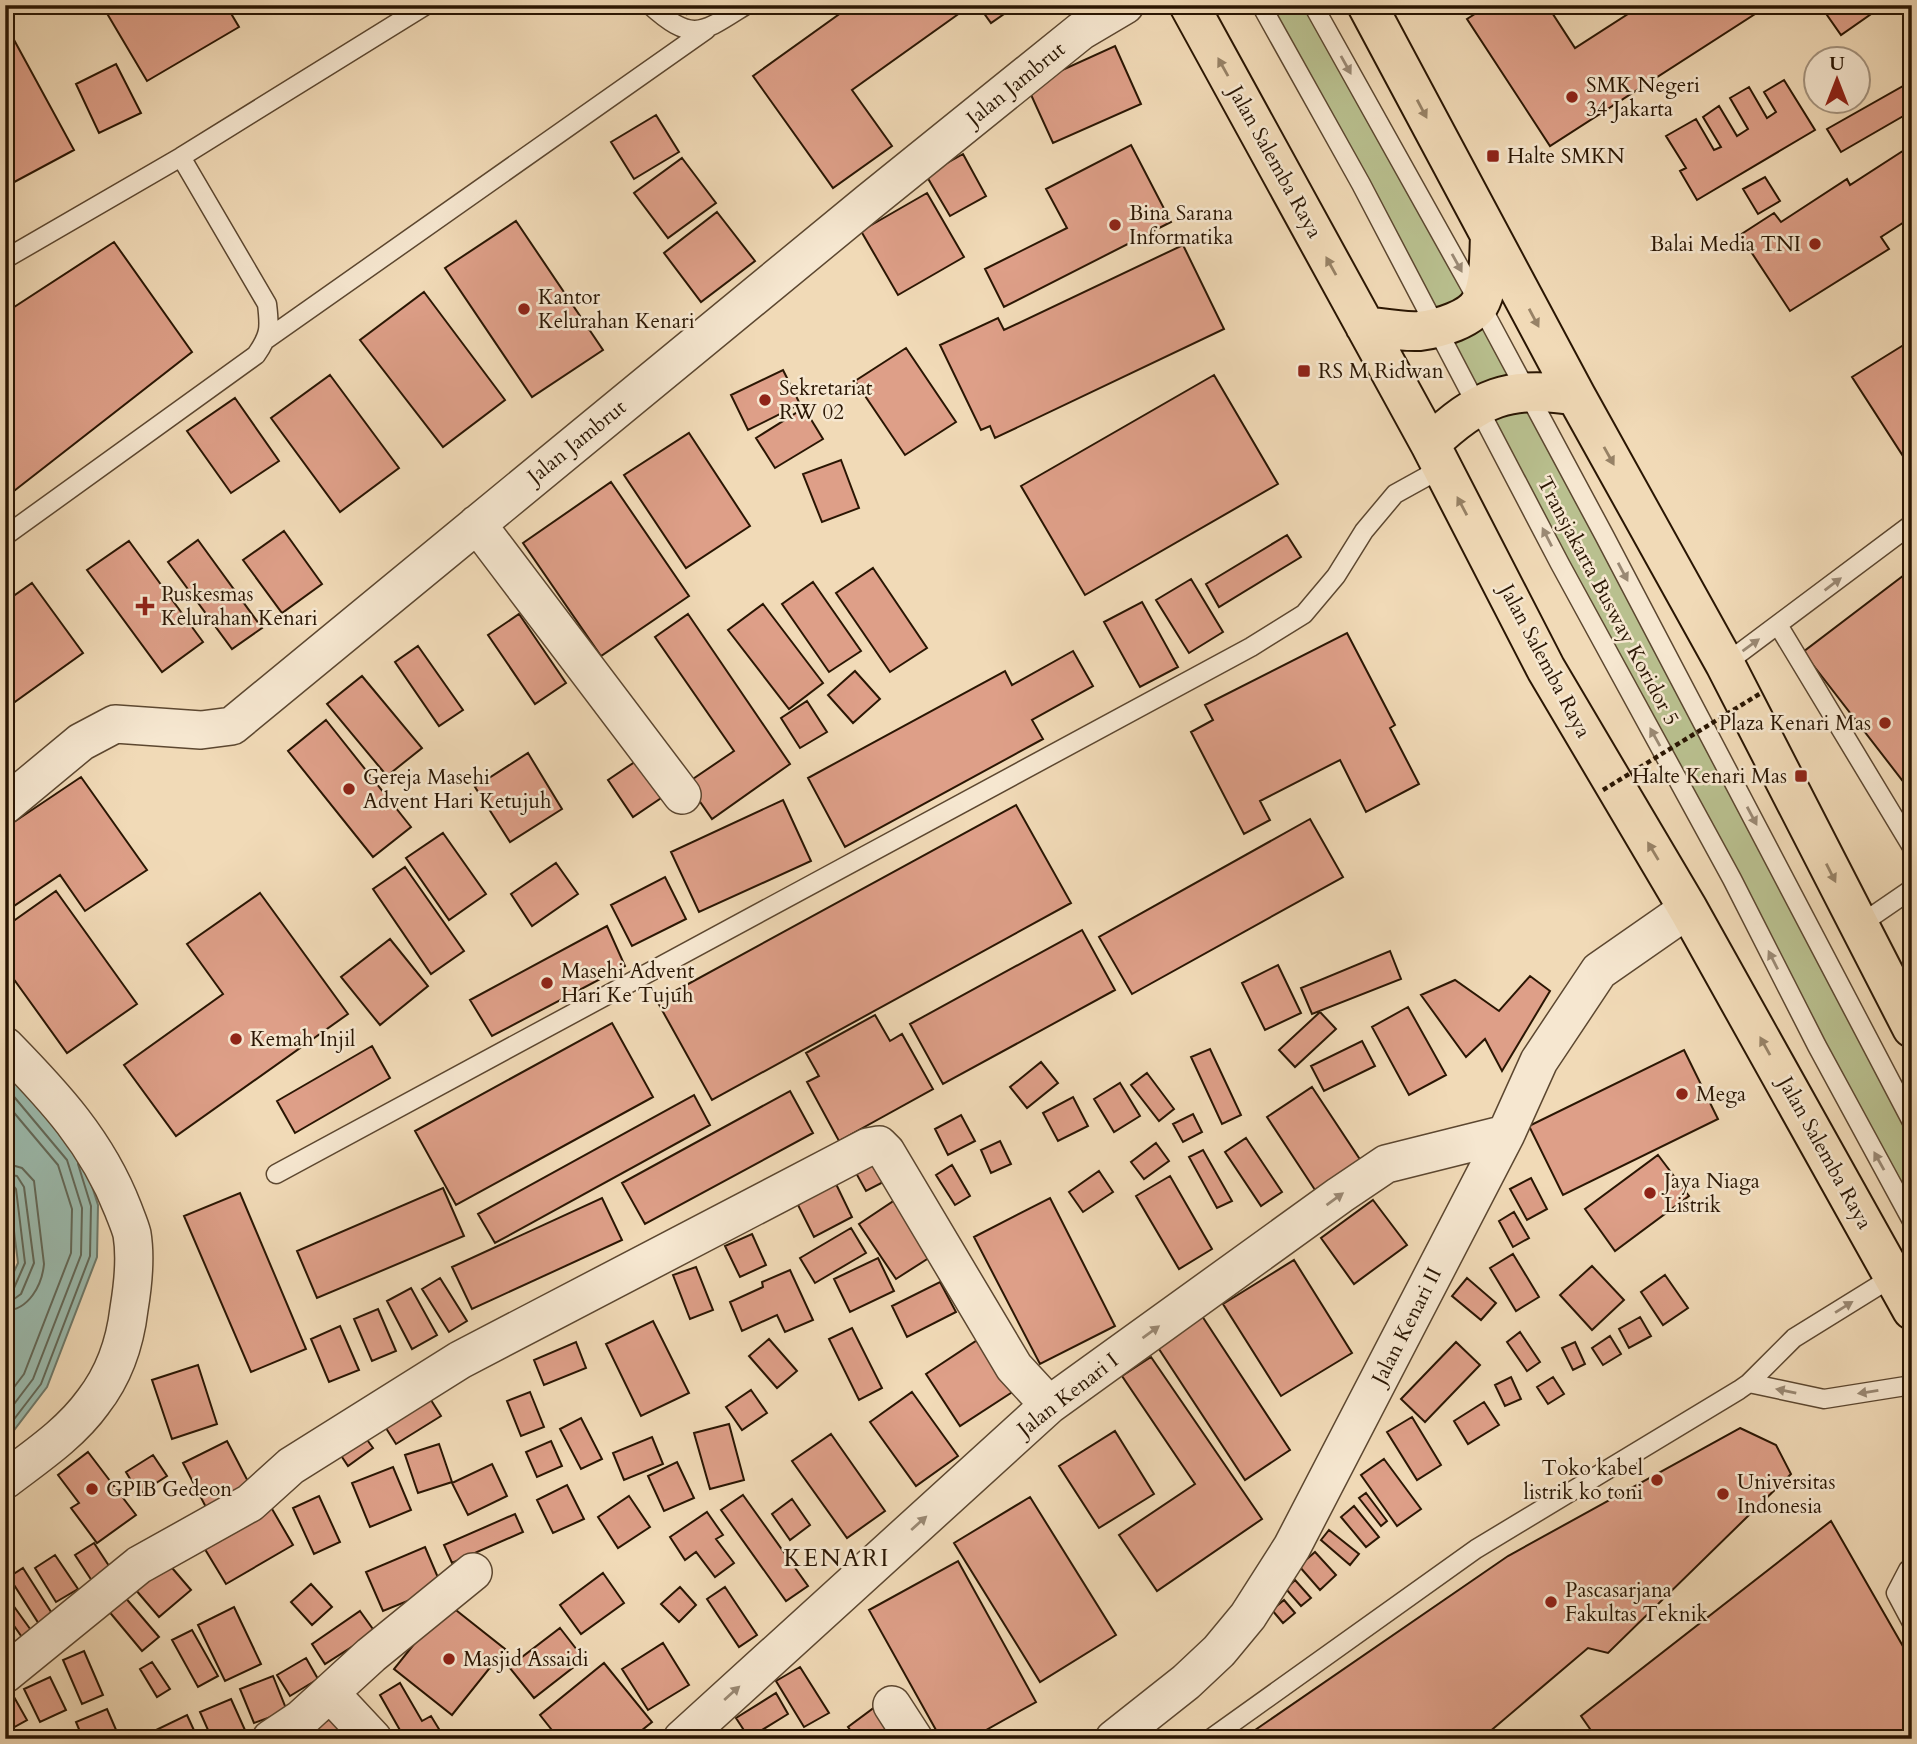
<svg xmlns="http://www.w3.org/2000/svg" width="1917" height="1744" viewBox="0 0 1917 1744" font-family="Cardo,serif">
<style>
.green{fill:#b9c08f;stroke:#726b49;stroke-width:2}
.water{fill:#9bbbae;stroke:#6e796a;stroke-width:2}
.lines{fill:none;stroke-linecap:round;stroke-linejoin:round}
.shore{stroke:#626858;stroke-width:2}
.building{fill:#de9f88;stroke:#2a1603;stroke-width:2}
.service-casing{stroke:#5c4730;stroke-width:21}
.minor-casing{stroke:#5c4730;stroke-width:40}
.primary-casing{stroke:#2a1603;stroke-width:42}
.service{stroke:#f6e7d0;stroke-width:18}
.minor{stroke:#f6e7d0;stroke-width:37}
.primary{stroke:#f1dab7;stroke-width:38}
.path-bridge{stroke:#2a1603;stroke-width:4.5;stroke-dasharray:5 3.5;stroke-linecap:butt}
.oneway{fill:#9a8974}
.oneway2{fill:#978266}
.poi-dot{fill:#8f2418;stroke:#f6e7d0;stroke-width:2.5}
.labels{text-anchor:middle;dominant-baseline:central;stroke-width:5;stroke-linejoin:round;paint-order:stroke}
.street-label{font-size:21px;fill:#2a1603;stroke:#f6e7d0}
.poi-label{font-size:21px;fill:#2a1603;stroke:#f6e7d0;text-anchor:start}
.quarter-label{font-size:24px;letter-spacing:2px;fill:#2a1603;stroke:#f6e7d0}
</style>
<rect width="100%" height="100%" fill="#f1dab7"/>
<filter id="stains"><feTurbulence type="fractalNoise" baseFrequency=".00286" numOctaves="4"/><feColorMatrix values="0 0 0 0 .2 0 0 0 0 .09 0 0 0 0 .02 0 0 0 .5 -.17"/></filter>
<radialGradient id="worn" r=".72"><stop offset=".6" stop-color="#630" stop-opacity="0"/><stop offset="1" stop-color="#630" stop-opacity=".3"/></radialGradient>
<!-- green -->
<path class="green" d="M1261,5H1313L1912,1122V1220Z"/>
<!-- water -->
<path class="water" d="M5,1063L81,1152L98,1205L97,1257L47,1387L5,1442V1291L18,1263L9,1191L5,1187Z"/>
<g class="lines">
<!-- shore -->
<path class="shore" d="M5,1086L67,1160L82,1208L81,1255L33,1379L5,1416
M5,1102L58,1165L72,1209L71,1253L24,1374L5,1399
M5,1163L22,1168L34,1181L44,1264C42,1285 29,1310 5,1311
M5,1174L17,1176L24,1187L34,1263L21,1294L14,1299L5,1301
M5,1182L12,1184L16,1189L25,1263L14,1288L5,1292
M5,1431L41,1384L90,1256L91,1206L78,1164"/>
</g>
<!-- building -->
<path class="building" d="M102,5H226L239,27L147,81Z
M682,5H702L687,14Z
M852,5H971L852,90L892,146L833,188L753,76Z
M978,5H1017L991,23Z
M1489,5H1547L1575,48L1642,5H1769L1550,146L1467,19Z
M1820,5H1884L1841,35Z
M7,27L74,150L5,187V28Z
M1115,46L1141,104L1053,143L1027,86Z
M116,64L141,113L99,133L76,84Z
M1784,80L1815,130L1697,200L1680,171L1686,168L1666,136L1696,119L1714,150L1721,147L1703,117L1719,106L1737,136L1748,129L1730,98L1749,87L1767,118L1776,112L1764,92Z
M1912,81V111L1841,152L1827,129Z
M656,115L679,152L634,179L611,142Z
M1131,145L1171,222L1004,307L985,269L1067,228L1046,189Z
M1912,145V217L1881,237L1889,249L1790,311L1740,235L1774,213L1781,222L1847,179L1850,185Z
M963,154L986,196L950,216L926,175Z
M682,158L716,203L668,238L634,193Z
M1765,177L1780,201L1758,214L1743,189Z
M927,193L964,257L898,295L861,231Z
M717,212L755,261L701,302L664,253Z
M516,221L603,350L532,397L445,268Z
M114,242L192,352L5,498V313Z
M1183,245L1224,329L995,438L990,426L981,430L940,345L998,318L1004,330Z
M424,292L505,400L443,447L360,340Z
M1910,341L1912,344V470L1852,377Z
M906,348L956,422L905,455L855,381Z
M783,370L800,404L748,430L731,395Z
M330,375L399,468L340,512L271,418Z
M1214,375L1278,484L1085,595L1021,486Z
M235,398L279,461L231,493L187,431Z
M804,408L823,439L775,468L756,438Z
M689,433L750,526L686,568L624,475Z
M841,460L859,508L822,522L803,474Z
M611,482L689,596L601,656L523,543Z
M284,531L322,584L282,613L243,560Z
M1287,535L1301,557L1219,607L1206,584Z
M198,540L262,628L232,649L168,562Z
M129,541L203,642L162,672L87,570Z
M873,568L927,648L890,672L836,593Z
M1912,569V793L1803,652Z
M1191,579L1223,632L1189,653L1156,600Z
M813,582L861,651L829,672L782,604Z
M32,583L83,653L5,709V602Z
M1142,602L1178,667L1140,687L1104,622Z
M763,604L823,683L789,709L728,630Z
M519,614L566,683L535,704L488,635Z
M688,614L790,764L712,819L687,783L734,751L655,637Z
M1347,633L1395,725L1390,728L1419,784L1366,812L1340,760L1260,801L1270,820L1244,834L1191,732L1213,720L1205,705Z
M418,646L463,710L439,726L395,662Z
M1073,651L1093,686L1032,720L1043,739L845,847L808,778L1005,671L1012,685Z
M855,671L880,699L853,723L828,695Z
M362,676L422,748L387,776L327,704Z
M807,701L827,732L800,748L781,718Z
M326,720L411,827L373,857L288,751Z
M528,753L562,809L510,842L475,787Z
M648,753L673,790L633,817L608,780Z
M81,777L147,870L85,911L60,875L5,912V828Z
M783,800L811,861L699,912L671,852Z
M1016,805L1071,903L712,1100L657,1001Z
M1310,819L1343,877L1132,994L1099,937Z
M443,833L486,894L449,920L406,858Z
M556,863L578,894L532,926L511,894Z
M405,867L464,951L431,974L373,889Z
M665,877L686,919L632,946L611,905Z
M56,891L137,1004L67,1053L5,967V927Z
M260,893L348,1014L176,1136L124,1065L223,994L187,944Z
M607,926L625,966L492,1036L470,1000Z
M1082,930L1115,990L943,1084L910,1024Z
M390,939L428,986L380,1025L341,977Z
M1390,951L1401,979L1312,1014L1301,988Z
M1278,965L1301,1013L1265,1030L1242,983Z
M1530,976L1550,991L1502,1071L1485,1039L1466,1057L1421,995L1455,980L1499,1011Z
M1408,1007L1446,1075L1409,1095L1372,1027Z
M1320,1012L1336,1029L1295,1067L1279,1050Z
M875,1015L890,1041L902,1034L933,1089L839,1141L807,1082L819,1076L806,1053Z
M612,1023L653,1097L456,1205L415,1131Z
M1362,1041L1375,1066L1324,1091L1311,1066Z
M372,1046L390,1078L295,1133L277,1101Z
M1210,1049L1241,1115L1222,1124L1191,1057Z
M1684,1050L1718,1119L1563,1195L1529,1126Z
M1041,1062L1058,1083L1027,1108L1010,1087Z
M1147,1073L1174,1109L1159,1121L1131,1085Z
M1120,1083L1140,1116L1114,1132L1094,1099Z
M1312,1087L1361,1161L1315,1190L1267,1117Z
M790,1091L813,1133L645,1224L622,1183Z
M694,1095L710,1125L495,1243L478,1214Z
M1073,1097L1088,1126L1058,1141L1043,1113Z
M1193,1114L1202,1132L1183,1142L1173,1124Z
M961,1115L975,1141L948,1155L935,1129Z
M1246,1138L1282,1192L1261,1206L1225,1152Z
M1000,1141L1011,1164L991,1173L981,1150Z
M1156,1143L1169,1161L1144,1179L1131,1162Z
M878,1150L893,1177L866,1191L851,1164Z
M1203,1150L1232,1201L1217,1208L1189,1157Z
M1658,1155L1689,1196L1615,1251L1585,1209Z
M952,1165L970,1196L955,1205L936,1175Z
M1099,1171L1113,1192L1083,1212L1069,1192Z
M1170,1176L1212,1249L1179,1269L1136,1196Z
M1531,1178L1547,1209L1527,1220L1510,1189Z
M836,1184L852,1217L814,1237L797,1203Z
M443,1188L464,1236L317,1298L297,1251Z
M240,1193L306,1349L251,1372L184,1216Z
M602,1198L622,1240L472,1309L452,1267Z
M898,1198L935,1254L896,1279L859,1224Z
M1050,1198L1115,1326L1040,1364L974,1237Z
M1373,1200L1407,1245L1354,1284L1321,1238Z
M1514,1212L1529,1238L1513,1247L1499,1221Z
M851,1228L866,1253L815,1283L800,1258Z
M752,1234L766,1265L740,1277L725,1246Z
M1513,1254L1539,1297L1516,1311L1490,1268Z
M878,1258L894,1291L850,1312L834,1279Z
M1294,1260L1352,1353L1281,1396L1223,1304Z
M1592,1266L1624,1300L1592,1330L1560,1295Z
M696,1267L713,1310L690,1319L673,1275Z
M790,1270L813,1320L785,1332L777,1315L742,1331L730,1302L763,1287L762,1282Z
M1665,1275L1688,1308L1663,1325L1641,1292Z
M440,1278L467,1321L449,1332L422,1289Z
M1467,1278L1496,1303L1481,1320L1452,1296Z
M940,1282L956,1312L907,1337L892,1306Z
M411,1288L437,1335L412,1349L387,1301Z
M378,1309L396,1351L372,1361L354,1319Z
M1202,1316L1290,1450L1245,1480L1157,1346Z
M1640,1317L1651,1336L1629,1348L1619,1329Z
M653,1321L689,1393L641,1416L606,1344Z
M340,1326L359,1370L329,1382L311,1339Z
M852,1328L882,1388L859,1400L829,1339Z
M1520,1332L1540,1362L1527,1371L1507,1342Z
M1610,1336L1621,1354L1603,1365L1592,1348Z
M982,1337L1017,1389L960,1426L926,1374Z
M769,1339L797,1371L777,1388L749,1356Z
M576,1342L586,1368L544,1385L534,1360Z
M1456,1342L1480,1365L1425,1422L1401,1399Z
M1575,1342L1585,1364L1573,1370L1562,1348Z
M1151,1357L1262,1519L1157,1591L1119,1535L1195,1484L1122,1376Z
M198,1365L217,1424L172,1439L152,1380Z
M1511,1377L1521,1399L1505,1406L1495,1385Z
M1553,1377L1564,1394L1548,1404L1537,1387Z
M424,1389L441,1416L396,1444L379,1417Z
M751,1390L767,1413L742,1430L726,1407Z
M530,1392L544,1427L521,1436L507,1401Z
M912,1392L958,1456L916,1486L870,1422Z
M1484,1402L1499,1425L1468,1444L1454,1421Z
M1412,1417L1441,1465L1417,1480L1387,1432Z
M581,1418L602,1459L581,1469L560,1429Z
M729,1424L744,1480L710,1489L694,1433Z
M1740,1428L1776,1445L1791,1474L1608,1653L1588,1648L1481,1739H1242L1508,1556Z
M360,1430L373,1448L348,1466L336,1448Z
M1115,1431L1154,1494L1099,1528L1059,1466Z
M831,1434L885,1511L847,1538L792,1461Z
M652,1437L663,1464L624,1480L613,1453Z
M227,1441L254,1493L210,1515L183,1463Z
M551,1441L562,1466L537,1477L526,1452Z
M439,1444L452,1482L418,1493L405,1455Z
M88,1452L136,1515L97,1543L71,1508L79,1503L58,1475Z
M153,1455L167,1476L139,1494L126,1472Z
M1384,1459L1421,1509L1397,1526L1361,1475Z
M677,1462L694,1498L664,1511L648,1476Z
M492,1464L507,1496L468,1515L452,1483Z
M393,1467L411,1510L370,1527L352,1483Z
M567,1485L584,1519L553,1533L537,1500Z
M1366,1493L1387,1521L1381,1526L1359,1498Z
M743,1495L808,1586L786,1601L721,1510Z
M319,1496L340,1542L314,1554L293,1508Z
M629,1496L650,1527L618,1548L598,1517Z
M1030,1497L1116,1635L1040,1682L954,1543Z
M792,1499L810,1525L790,1540L772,1514Z
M268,1502L293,1545L226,1584L200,1541Z
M1354,1506L1379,1537L1366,1547L1341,1517Z
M707,1512L723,1535L716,1539L734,1563L715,1577L696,1552L685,1560L670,1537Z
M515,1514L523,1532L452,1563L444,1545Z
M1831,1521L1912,1662V1739H1597L1581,1716Z
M1329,1530L1359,1554L1350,1565L1321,1540Z
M94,1543L113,1572L94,1584L75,1555Z
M425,1547L442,1587L383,1611L366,1572Z
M1315,1552L1336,1575L1320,1590L1299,1566Z
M55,1555L78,1589L56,1602L35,1568Z
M161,1555L191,1590L159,1617L129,1582Z
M958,1561L1036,1702L970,1739H941L869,1610Z
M23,1568L53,1615L39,1624L9,1577Z
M603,1573L624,1603L581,1634L560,1605Z
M1295,1580L1311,1598L1301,1606L1286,1589Z
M311,1584L332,1607L312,1625L291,1602Z
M680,1587L696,1605L679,1622L661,1604Z
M725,1587L757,1635L739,1647L707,1599Z
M118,1589L159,1637L142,1651L102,1603Z
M5,1594L33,1633L24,1640L5,1613Z
M1284,1600L1295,1613L1283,1623L1272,1610Z
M447,1603L505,1649L452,1715L394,1669Z
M234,1607L261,1664L225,1681L198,1625Z
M360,1611L375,1632L325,1664L312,1644Z
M5,1628L18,1645L5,1655Z
M560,1628L584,1659L534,1698L509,1667Z
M192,1630L218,1676L198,1687L172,1640Z
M663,1643L689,1685L648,1710L622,1669Z
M84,1651L103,1695L82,1704L63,1660Z
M306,1658L318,1679L290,1696L277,1675Z
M152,1662L170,1689L157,1697L140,1669Z
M604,1663L652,1722L631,1739H559L540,1715Z
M800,1667L829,1713L804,1727L776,1681Z
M273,1676L287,1711L254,1723L240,1689Z
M50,1677L66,1710L40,1722L24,1689Z
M5,1681L27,1720L9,1730L5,1724Z
M400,1683L422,1721L431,1716L445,1739H405L380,1695Z
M776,1693L788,1714L749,1738L736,1718Z
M231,1699L249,1739H212L200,1712Z
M883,1701L912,1739H857L848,1727Z
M107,1709L120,1739H83L76,1722Z
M187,1715L198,1739H160L156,1730Z
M340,1715L351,1739H284Z"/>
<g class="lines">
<defs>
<path id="service" d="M650,5C693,44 703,32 746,5
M1261,5L1361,184L1560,564L1732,879L1817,1046L1912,1221
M1313,5L1480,304L1604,535L1912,1122
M5,259L181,157L426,5
M267,339L706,30
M5,536L256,355C270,335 270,328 267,304L181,157
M1778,625L1912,847
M1725,664L1912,524
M1858,926L1912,889
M276,1174L1251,647L1304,614L1336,576L1364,531L1395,494L1442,468
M1749,1383L1824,1399L1912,1385
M1912,1567L1908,1570L1896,1593L1912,1623
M1210,1739L1476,1549L1739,1390L1749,1383L1794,1338L1894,1276"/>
<path id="minor" d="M477,524L682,795
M5,805L81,742L115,724L201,730L232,726L869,202L1081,31L1125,5
M5,1046C54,1096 97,1142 123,1209C126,1217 130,1226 132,1234C136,1258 133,1285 129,1309C125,1343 114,1375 93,1402C70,1434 35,1457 5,1480
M5,1674L139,1565L250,1503L291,1466L460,1360L868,1147L879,1145L886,1152L1014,1367L1049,1405
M330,1693L373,1739
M892,1705L914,1739
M271,1739L301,1719L371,1655L473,1572
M682,1739L1049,1405L1340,1195L1386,1164L1506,1134
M1114,1739L1186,1682L1219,1651L1248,1616L1292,1547L1506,1134L1539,1061L1599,971L1688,909"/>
<path id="primary" d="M1189,5L1430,444L1546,669L1688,909L1912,1310
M1367,5L1576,396L1725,664L1912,1028
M1365,326C1382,328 1402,332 1419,331C1438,329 1473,319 1481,301C1490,281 1489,257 1490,236
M1430,444C1478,398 1510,384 1576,396"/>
</defs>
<!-- service casing -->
<use href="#service" class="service-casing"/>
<!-- minor casing -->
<use href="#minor" class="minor-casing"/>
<!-- primary casing -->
<use href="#primary" class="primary-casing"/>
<!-- service -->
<use href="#service" class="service"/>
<!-- minor -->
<use href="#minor" class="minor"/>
<!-- primary -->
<use href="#primary" class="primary"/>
<!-- path-bridge -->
<path class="path-bridge" d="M1603,790L1761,693"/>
</g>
<!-- one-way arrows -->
<defs><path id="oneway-solid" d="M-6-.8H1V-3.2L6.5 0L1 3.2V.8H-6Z" transform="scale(1.75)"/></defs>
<g class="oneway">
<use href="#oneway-solid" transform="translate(1346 65) rotate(61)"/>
<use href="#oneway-solid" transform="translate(1457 263) rotate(61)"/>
<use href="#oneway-solid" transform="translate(1547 537) rotate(-117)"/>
<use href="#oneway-solid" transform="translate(1623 572) rotate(62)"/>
<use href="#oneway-solid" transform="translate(1833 584) rotate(-37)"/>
<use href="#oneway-solid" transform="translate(1751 645) rotate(-36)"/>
<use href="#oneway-solid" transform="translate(1655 737) rotate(-119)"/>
<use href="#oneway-solid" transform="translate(1752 816) rotate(62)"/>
<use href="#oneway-solid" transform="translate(1773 960) rotate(-117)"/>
<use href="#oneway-solid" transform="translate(1879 1161) rotate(-119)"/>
<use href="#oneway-solid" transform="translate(1335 1199) rotate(-36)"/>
<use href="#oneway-solid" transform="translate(1844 1307) rotate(-32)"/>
<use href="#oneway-solid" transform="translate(1151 1332) rotate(-36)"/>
<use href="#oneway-solid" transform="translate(1786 1391) rotate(-168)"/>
<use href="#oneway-solid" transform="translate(1868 1392) rotate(171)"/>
<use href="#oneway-solid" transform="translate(919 1523) rotate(-42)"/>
<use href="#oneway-solid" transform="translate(732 1693) rotate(-42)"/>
</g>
<g class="oneway2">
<use href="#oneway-solid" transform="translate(1223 67) rotate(-119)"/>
<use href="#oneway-solid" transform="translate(1422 109) rotate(62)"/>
<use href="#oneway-solid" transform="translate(1331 266) rotate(-119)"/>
<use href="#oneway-solid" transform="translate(1534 318) rotate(62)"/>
<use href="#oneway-solid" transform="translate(1609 456) rotate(61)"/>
<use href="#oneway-solid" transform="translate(1462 506) rotate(-118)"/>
<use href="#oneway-solid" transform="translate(1653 851) rotate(-121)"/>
<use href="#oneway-solid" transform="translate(1831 873) rotate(63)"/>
<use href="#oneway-solid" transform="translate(1765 1046) rotate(-119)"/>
</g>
<!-- markers -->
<g class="poi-dot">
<circle cx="1572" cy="97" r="7"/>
<rect x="1486" y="149" width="14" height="14" rx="3.5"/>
<circle cx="1115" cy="225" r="7"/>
<circle cx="1815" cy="244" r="7"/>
<circle cx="524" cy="309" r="7"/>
<rect x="1297" y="364" width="14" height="14" rx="3.5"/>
<circle cx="765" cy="400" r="7"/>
<path d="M141.5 595.5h7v7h7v7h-7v7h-7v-7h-7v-7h7z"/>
<circle cx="1885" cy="723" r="7"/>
<rect x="1794" y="769" width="14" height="14" rx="3.5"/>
<circle cx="349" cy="789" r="7"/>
<circle cx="547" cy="983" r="7"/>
<circle cx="236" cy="1039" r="7"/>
<circle cx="1682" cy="1094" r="7"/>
<circle cx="1650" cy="1193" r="7"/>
<circle cx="1657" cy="1480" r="7"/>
<circle cx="92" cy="1489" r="7"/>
<circle cx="1723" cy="1494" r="7"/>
<circle cx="1551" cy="1602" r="7"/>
<circle cx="449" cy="1659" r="7"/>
</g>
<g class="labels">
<!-- street labels -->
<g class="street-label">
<text transform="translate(1016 84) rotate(-39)">Jalan Jambrut</text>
<text transform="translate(1275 162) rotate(61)">Jalan Salemba Raya</text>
<text transform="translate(577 442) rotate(-39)">Jalan Jambrut</text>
<text transform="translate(1608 601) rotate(62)">Transjakarta Busway Koridor 5</text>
<text transform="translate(1545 661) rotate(62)">Jalan Salemba Raya</text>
<text transform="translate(1825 1153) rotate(61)">Jalan Salemba Raya</text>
<text transform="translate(1407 1326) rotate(-63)">Jalan Kenari II</text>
<text transform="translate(1068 1395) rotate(-38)">Jalan Kenari I</text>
</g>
<!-- poi labels -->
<g class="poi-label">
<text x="1586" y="85">SMK Negeri<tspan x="1586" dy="24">34 Jakarta</tspan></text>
<text x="1507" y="156">Halte SMKN</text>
<text x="1129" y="213">Bina Sarana<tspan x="1129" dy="24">Informatika</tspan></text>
<text x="1801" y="244" text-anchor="end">Balai Media TNI</text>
<text x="538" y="297">Kantor<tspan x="538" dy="24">Kelurahan Kenari</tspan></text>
<text x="1318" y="371">RS M Ridwan</text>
<text x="779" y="388">Sekretariat<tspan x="779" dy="24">RW 02</tspan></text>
<text x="161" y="594">Puskesmas<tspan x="161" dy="24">Kelurahan Kenari</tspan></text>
<text x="1871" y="723" text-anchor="end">Plaza Kenari Mas</text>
<text x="1787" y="776" text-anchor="end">Halte Kenari Mas</text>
<text x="363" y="777">Gereja Masehi<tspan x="363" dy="24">Advent Hari Ketujuh</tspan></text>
<text x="561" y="971">Masehi Advent<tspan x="561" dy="24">Hari Ke Tujuh</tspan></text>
<text x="250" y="1039">Kemah Injil</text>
<text x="1696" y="1094">Mega</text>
<text x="1664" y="1181">Jaya Niaga<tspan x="1664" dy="24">Listrik</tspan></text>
<text x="1643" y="1468" text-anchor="end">Toko kabel<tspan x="1643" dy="24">listrik ko toni</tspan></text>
<text x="1737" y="1482">Universitas<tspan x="1737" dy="24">Indonesia</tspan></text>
<text x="106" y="1489">GPIB Gedeon</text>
<text x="1565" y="1590">Pascasarjana<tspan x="1565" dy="24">Fakultas Teknik</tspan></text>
<text x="463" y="1659">Masjid Assaidi</text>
</g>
<!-- quarter labels -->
<g class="quarter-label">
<text x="837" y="1558">KENARI</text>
</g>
</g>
<!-- margin -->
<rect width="1917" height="1744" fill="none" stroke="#f1dab7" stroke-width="28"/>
<rect x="7" y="7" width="1903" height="1730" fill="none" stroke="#2a1603" stroke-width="3.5"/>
<rect x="14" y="14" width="1889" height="1716" fill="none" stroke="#2a1603" stroke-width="2"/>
<!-- north arrow -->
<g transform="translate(1837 80)"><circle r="33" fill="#f6e7d0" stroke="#a4937e" stroke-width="2"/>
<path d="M0-5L12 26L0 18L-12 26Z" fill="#8f2418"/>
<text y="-10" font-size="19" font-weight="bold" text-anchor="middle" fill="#2a1603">U</text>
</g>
<rect width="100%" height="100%" filter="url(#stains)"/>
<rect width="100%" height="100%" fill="url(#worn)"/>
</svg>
